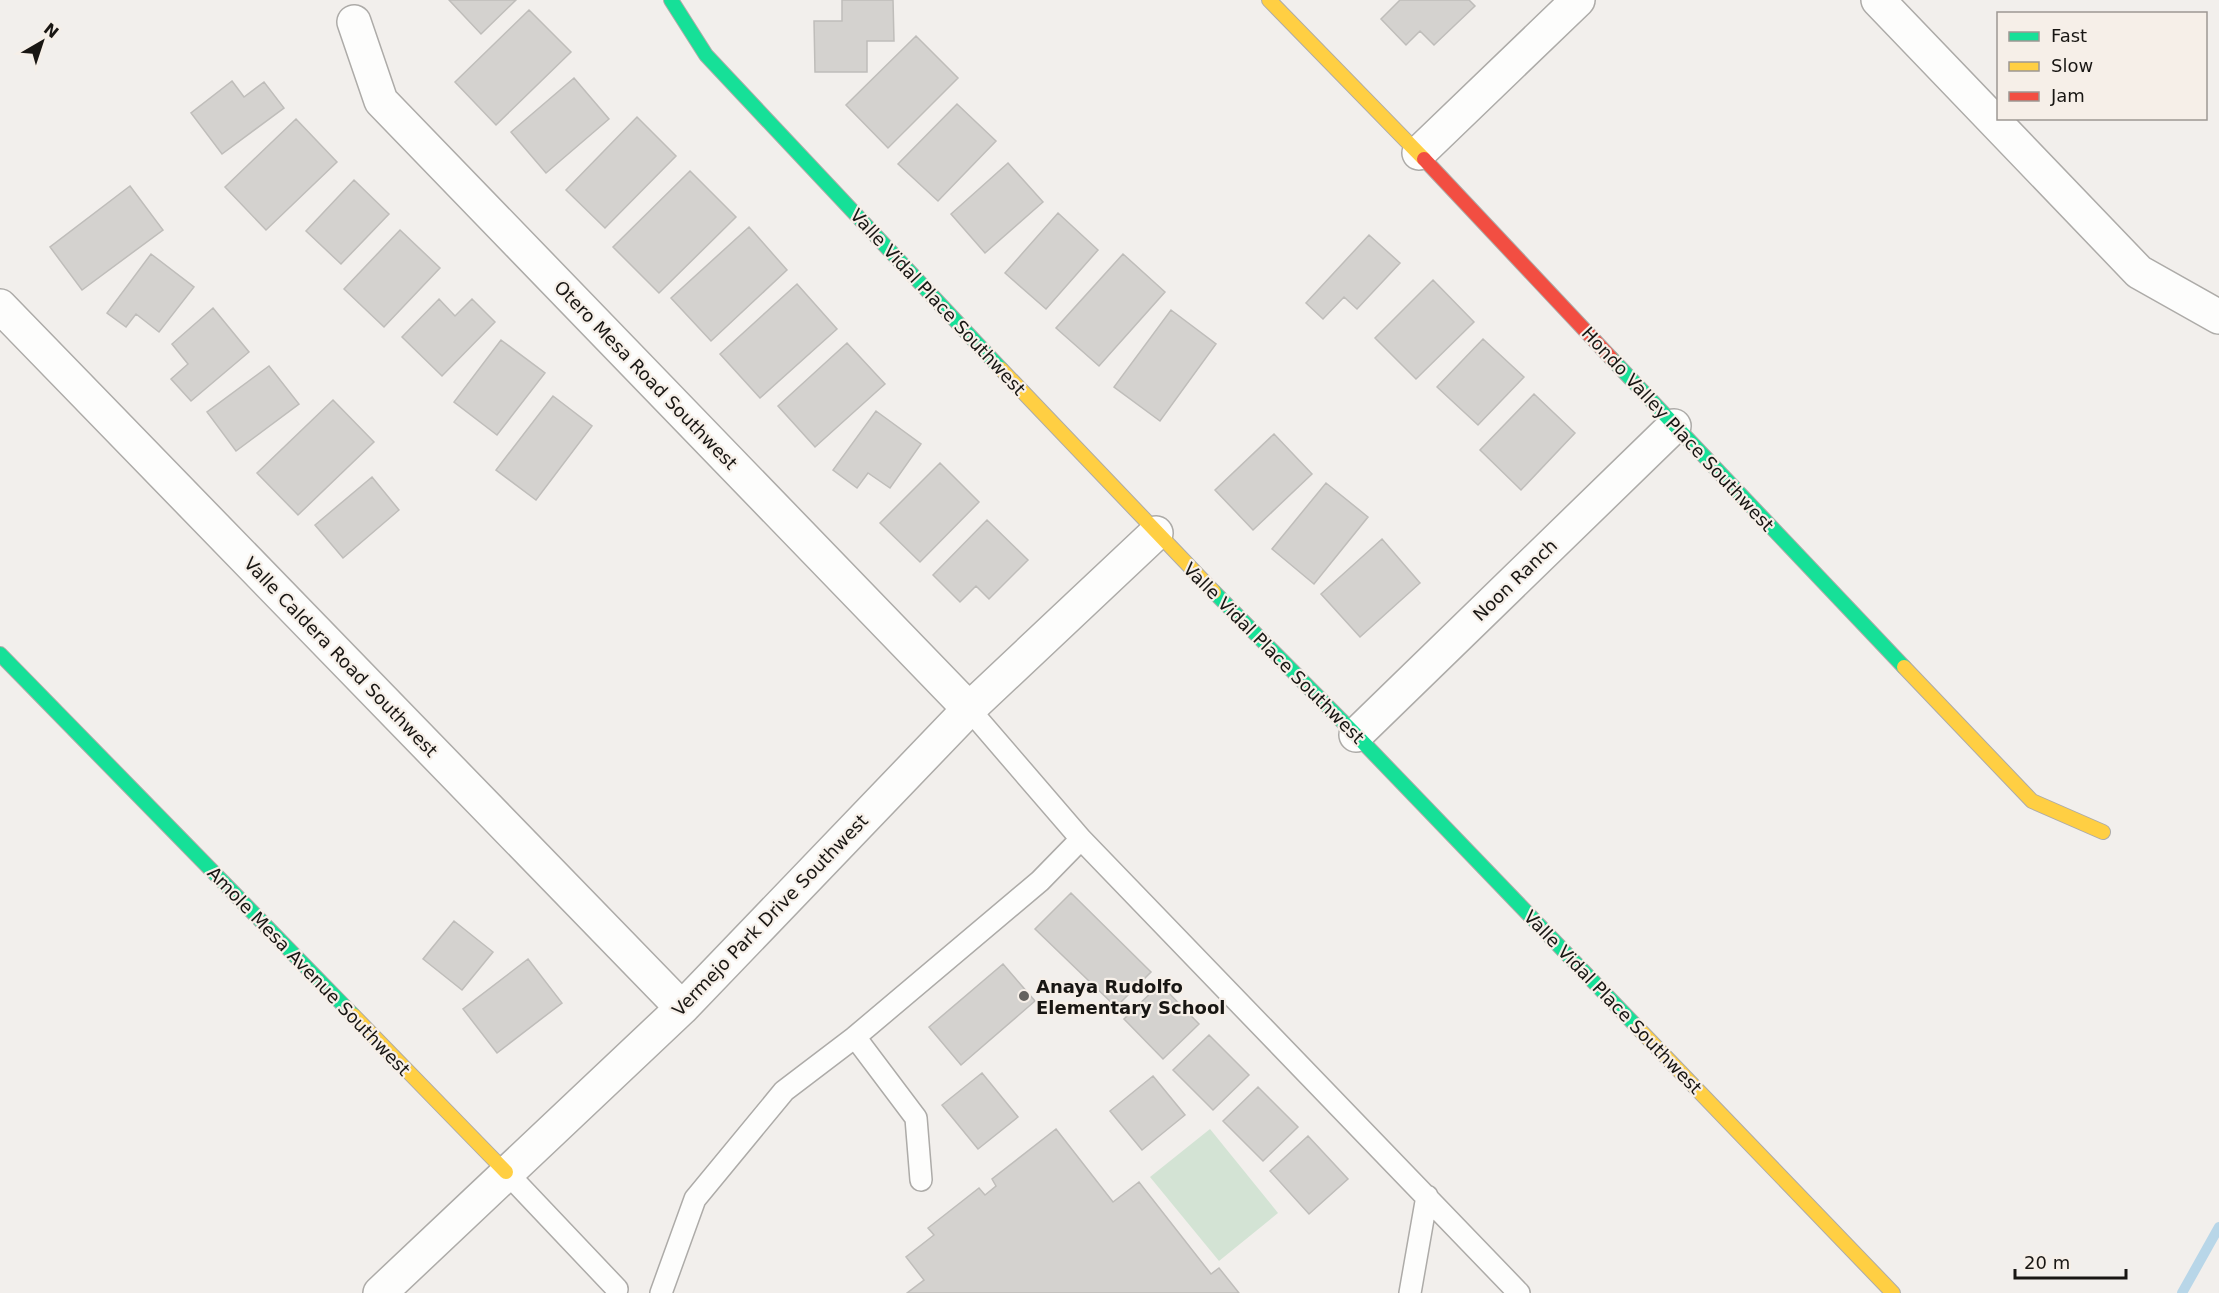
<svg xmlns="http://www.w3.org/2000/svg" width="2219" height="1293" viewBox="0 0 2219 1293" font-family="'DejaVu Sans',sans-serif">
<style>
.pitch{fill:#d3e3d4}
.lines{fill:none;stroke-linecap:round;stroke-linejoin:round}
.stream{stroke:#b8d6e8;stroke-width:10}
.building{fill:#d4d2cf;stroke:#bfbdba;stroke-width:1.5}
.lane-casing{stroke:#adaba8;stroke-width:24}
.street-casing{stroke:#adaba8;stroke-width:36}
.fast-casing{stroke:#adaba8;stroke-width:16}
.slow-casing{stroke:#adaba8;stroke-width:16}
.jam-casing{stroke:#adaba8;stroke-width:16}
.lane{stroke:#fdfdfc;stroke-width:21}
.street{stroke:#fdfdfc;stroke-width:33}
.fast{stroke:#16e098;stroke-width:14}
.slow{stroke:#ffcf43;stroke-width:14}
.jam{stroke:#f24e42;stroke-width:14}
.poi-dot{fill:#64625f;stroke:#f6efe8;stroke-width:2}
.labels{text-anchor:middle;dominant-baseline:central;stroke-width:4.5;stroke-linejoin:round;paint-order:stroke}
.street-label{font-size:18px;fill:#181613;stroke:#f6efe8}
.poi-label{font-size:18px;font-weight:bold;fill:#181613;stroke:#f6efe8;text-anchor:start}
</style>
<rect width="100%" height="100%" fill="#f2efec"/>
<!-- pitch -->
<path class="pitch" d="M1210,1129L1278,1213L1219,1261L1150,1177Z"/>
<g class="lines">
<!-- stream -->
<path class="stream" d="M2182,1293L2219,1227"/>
</g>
<!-- building -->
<path class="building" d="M449,0H516L481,34Z
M842,0H893L894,41H867V72H815L814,21H842Z
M1400,0H1469L1475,6L1434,45L1420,31L1406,45L1381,19Z
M529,10L571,52L496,125L455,82Z
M916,36L958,78L888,148L846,105Z
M574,78L609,119L546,173L511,132Z
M232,81L244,97L264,82L284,108L222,154L191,113Z
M957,104L996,141L938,201L898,164Z
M637,117L676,156L605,228L566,190Z
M296,119L337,162L266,230L225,187Z
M1008,163L1043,202L985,253L951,214Z
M690,171L736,217L659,293L613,247Z
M354,180L389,214L341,264L306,231Z
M130,186L163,230L82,290L50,247Z
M1058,213L1098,250L1046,309L1005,273Z
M749,227L787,270L711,341L671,298Z
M400,230L440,268L384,327L344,289Z
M1369,235L1400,263L1357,309L1344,297L1323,319L1306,303Z
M151,254L194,287L159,332L136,314L126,327L107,313Z
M1123,254L1165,292L1099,366L1056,328Z
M1433,280L1474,322L1416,379L1375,338Z
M797,284L837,329L760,398L720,354Z
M439,299L455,316L472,299L495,322L442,376L402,337Z
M213,308L249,352L191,401L171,379L188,364L172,344Z
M1171,310L1216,344L1160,421L1114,387Z
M1483,339L1524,377L1478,425L1437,387Z
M501,340L545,373L497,435L454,402Z
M847,343L885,384L815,447L778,406Z
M269,366L299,404L236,451L207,412Z
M1534,394L1575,433L1521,490L1480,450Z
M553,396L592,426L536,500L496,470Z
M333,400L374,442L298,515L257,473Z
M876,411L921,444L890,488L868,473L857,488L833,470Z
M1274,434L1312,474L1253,530L1215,490Z
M940,463L979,502L920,562L880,523Z
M372,477L399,510L343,558L315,525Z
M1326,483L1368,517L1314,584L1272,549Z
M987,520L1028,560L989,599L976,586L960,602L933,575Z
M1382,539L1420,583L1360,637L1321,594Z
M1071,893L1151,972L1116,1007L1035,929Z
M454,921L493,952L462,990L423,959Z
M528,959L562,1003L497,1053L463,1009Z
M1003,964L1035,1001L961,1065L929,1027Z
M1160,984L1199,1024L1163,1059L1124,1019Z
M1209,1035L1249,1075L1213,1110L1173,1070Z
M982,1073L1018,1117L978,1149L942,1105Z
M1153,1076L1185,1115L1142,1150L1110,1111Z
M1258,1087L1298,1127L1263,1161L1223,1121Z
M1056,1129L1113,1202L1139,1182L1211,1274L1219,1268L1239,1293H907L924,1280L906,1257L934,1235L928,1228L979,1188L985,1195L996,1186L992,1179Z
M1308,1136L1348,1179L1309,1214L1270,1171Z"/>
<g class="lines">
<defs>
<path id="lane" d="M1081,839L1519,1293
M855,1037L916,1118L921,1180
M506,1172L617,1289
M661,1293L695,1199L784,1091L855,1037L1040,881L1081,839L969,709
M1410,1293L1427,1196"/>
<path id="street" d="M1878,0L2139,272L2219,317
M354,22L381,101L969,709
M1419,153L1578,0
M0,306L682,1008
M1356,735L1674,426
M380,1293L682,1008L969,709L1156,533"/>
<path id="fast" d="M671,0L706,55L1001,369
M1611,358L1904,667
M1214,592L1356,735L1638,1028
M0,654L353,1015"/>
<path id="slow" d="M1269,0L1424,159
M1001,369L1214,592
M1904,667L2032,801L2103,832
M353,1015L506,1172
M1638,1028L1893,1293"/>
<path id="jam" d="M1424,159L1611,358"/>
</defs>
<!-- lane casing -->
<use href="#lane" class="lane-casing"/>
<!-- street casing -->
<use href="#street" class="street-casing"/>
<!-- fast casing -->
<use href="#fast" class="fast-casing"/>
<!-- slow casing -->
<use href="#slow" class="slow-casing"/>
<!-- jam casing -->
<use href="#jam" class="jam-casing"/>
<!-- lane -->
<use href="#lane" class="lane"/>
<!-- street -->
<use href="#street" class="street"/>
<!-- fast -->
<use href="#fast" class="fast"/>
<!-- slow -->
<use href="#slow" class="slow"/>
<!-- jam -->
<use href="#jam" class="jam"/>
</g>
<!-- markers -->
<circle class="poi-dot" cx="1024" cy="996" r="6"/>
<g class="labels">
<!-- street labels -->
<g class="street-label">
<text transform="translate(938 302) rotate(47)">Valle Vidal Place Southwest</text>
<text transform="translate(646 375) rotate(46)">Otero Mesa Road Southwest</text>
<text transform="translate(1678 429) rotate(47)">Hondo Valley Place Southwest</text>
<text transform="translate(1515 580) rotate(-44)">Noon Ranch</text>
<text transform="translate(1274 653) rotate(45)">Valle Vidal Place Southwest</text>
<text transform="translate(341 657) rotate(46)">Valle Caldera Road Southwest</text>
<text transform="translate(770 915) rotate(-46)">Vermejo Park Drive Southwest</text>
<text transform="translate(309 971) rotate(46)">Amole Mesa Avenue Southwest</text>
<text transform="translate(1613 1002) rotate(46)">Valle Vidal Place Southwest</text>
</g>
<!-- poi labels -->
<g class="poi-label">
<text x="1036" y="986">Anaya Rudolfo<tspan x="1036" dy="21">Elementary School</tspan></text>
</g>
</g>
<!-- legend -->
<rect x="1997" y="12" width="210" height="108" fill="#f6efe8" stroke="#9d9893" stroke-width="1.5"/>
<rect x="2009" y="32" width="30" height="9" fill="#16e098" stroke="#9d9893" stroke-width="1.5"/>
<text x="2051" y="42" font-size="18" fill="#181613">Fast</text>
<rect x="2009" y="62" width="30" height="9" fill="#ffcf43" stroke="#9d9893" stroke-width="1.5"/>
<text x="2051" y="72" font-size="18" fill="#181613">Slow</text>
<rect x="2009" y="92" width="30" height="9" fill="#f24e42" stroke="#9d9893" stroke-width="1.5"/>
<text x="2051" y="102" font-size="18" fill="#181613">Jam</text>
<!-- north arrow -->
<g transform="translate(42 42) rotate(39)" stroke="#f6efe8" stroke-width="4.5" paint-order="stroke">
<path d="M0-4.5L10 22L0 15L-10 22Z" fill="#181613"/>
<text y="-9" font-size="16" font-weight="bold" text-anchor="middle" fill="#181613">N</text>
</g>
<!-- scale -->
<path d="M2015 1269v9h111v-9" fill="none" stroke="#181613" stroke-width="3"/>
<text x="2024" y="1269" font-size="18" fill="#181613" stroke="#f6efe8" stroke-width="4.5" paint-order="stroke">20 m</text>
</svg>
